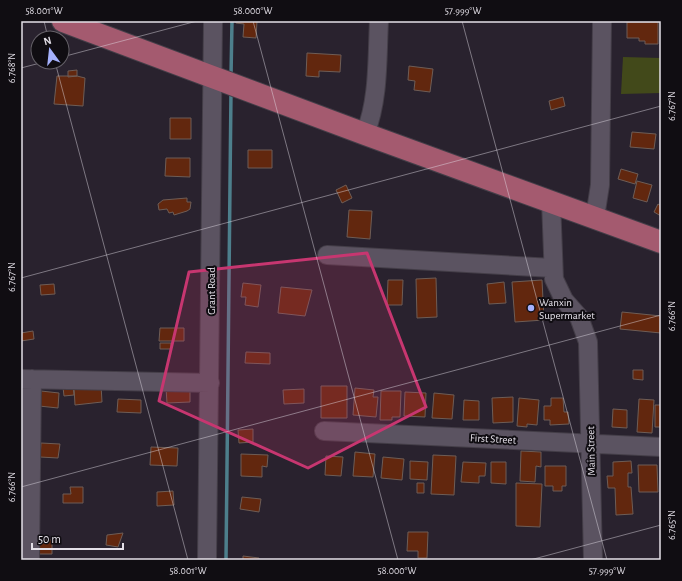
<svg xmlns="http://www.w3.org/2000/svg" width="682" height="581" viewBox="0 0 682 581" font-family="'Alegreya Sans',sans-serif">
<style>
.green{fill:#42491a}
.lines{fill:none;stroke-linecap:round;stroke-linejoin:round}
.stream{stroke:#4d7f8c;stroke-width:3.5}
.building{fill:#62270e;stroke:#6e5d56}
.minor-casing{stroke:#443e48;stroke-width:20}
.major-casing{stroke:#443e48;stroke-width:24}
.minor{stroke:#5b5361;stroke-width:18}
.major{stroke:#a45a6f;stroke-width:22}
.marked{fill:#c73670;fill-opacity:0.2;stroke:#c73670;stroke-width:3;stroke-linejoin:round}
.ticks{fill:none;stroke:#e4e0e8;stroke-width:1;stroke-opacity:0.45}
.poi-dot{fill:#a5b1fc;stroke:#100d12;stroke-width:1.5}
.labels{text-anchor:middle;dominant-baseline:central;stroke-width:4;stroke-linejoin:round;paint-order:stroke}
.street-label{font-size:11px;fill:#e4e0e8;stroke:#100d12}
.poi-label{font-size:11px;fill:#e4e0e8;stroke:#100d12;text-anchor:start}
.neatline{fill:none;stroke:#e4e0e8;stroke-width:1.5}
.ticks-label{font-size:10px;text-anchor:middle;fill:#e4e0e8}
</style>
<rect width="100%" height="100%" fill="#29222e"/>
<!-- green -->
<path class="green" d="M623,57L661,58V93L621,94Z"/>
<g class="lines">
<!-- stream -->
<path class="stream" d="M231,76L232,21
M226,560L231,92"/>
</g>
<!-- building -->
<path class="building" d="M236,21H257L256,38L243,37L244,24L236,23Z
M627,22H658V44H645V41H639V38H627Z
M307,53L341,55L340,72L319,71V77L306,76Z
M409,66L433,69L430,92L414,90L415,81L408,80Z
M77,70V76L68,77V71Z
M57,76H77L85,78L83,106L54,104Z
M563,97L565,106L551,110L549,101Z
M170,118H191V139H170Z
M632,132L656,134L654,149L630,147Z
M248,150H272V168H248Z
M166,158H190V177L165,176Z
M621,169L638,174L635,184L618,179Z
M637,181L652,185L647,202L633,198Z
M346,185L352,198L342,203L336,190Z
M187,198V202H191L190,209L187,211L174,215L173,212L169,213L167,209L159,210L158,204L163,200Z
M658,204L661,206V216L654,212Z
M349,210L372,211L370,239L347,237Z
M436,278L437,317L417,318L416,279Z
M388,280H403L402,305H387Z
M542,280L544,320L515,322L512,282Z
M504,282L506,303L489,304L487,284Z
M243,283L261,285L258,307L245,305L246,297H241Z
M54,284L55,294L41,295L40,285Z
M281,287L312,290L305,316L278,313Z
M622,312L661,316V333L620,329Z
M160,328H184V341H159Z
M33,331L34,339L21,341V333Z
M160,343H171V349H160Z
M246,352L270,353V364L245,363Z
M633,370H643V380L633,379Z
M101,385L102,402L75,405L74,387Z
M73,386L74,395L64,396L63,387Z
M321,386H347V418H321Z
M190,387V402L167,403L166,388Z
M355,388L374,390L373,397H378L376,417L353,415Z
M304,389V403L284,404L283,390Z
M41,391L59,393L58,408L39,406Z
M381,391H401L400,417H392V420H380Z
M405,392L426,393L425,417L404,416Z
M434,393L454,395L452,419L432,418Z
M513,397V422L493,423L492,398Z
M519,398L539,400L537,425L527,424V427L517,426Z
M551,398H563L564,412H568L569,424L550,425V420H544V406H551Z
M118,399L141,400V413L117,412Z
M639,399L654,400L652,433L637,432Z
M464,400L479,401V420H463Z
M655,405H661V427H655Z
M613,409L627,410V428L612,427Z
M253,429V442L239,443L238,430Z
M41,443L60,444L58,458L40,457Z
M151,447L178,448L177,466L150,465Z
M521,451L541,452V467L536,466L535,482L520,481Z
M355,452L375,454L373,477L353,476Z
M241,454L268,455L267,467L262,466V477L241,476Z
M433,455L456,456L454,495L431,494Z
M326,456L343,457L341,476L325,475Z
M383,457L404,459L402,480L381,478Z
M410,461L428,462L427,480L410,479Z
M631,461L632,473H628V487H631L633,514L616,515L615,488H608L607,476H613V462Z
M463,462L486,463L485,476H479V483L461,482Z
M491,462H506V484L491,483Z
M638,465H657L658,492H639Z
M545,466H566V486H562V491H553V486H545Z
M417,483H424V493H417Z
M516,483L542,484L540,527L516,526Z
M70,487H83V503H63V494H71Z
M173,491L174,505L157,506V492Z
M242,497L261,499L259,512L240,509Z
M408,532H428L427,558H418V551H407Z
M123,533L118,547L106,545L107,535Z
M30,539L52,540V554H30Z
M243,556L259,558V560H243Z"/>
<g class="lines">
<defs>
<path id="minor" d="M365,134C379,99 377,59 379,21
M551,201L554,279L564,300L579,317L588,342L593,560
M595,217L600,185L602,21
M327,255L553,268
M21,379L210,383
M324,431L661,447
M30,560L32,379
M207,560L213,21"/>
<path id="major" d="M63,21L365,134L661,242"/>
</defs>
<!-- minor casing -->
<use href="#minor" class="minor-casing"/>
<!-- major casing -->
<use href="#major" class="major-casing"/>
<!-- minor -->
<use href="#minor" class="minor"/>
<!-- major -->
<use href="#major" class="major"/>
</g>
<!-- marked area -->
<path class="marked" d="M367,253L426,407L308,468L159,401L189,272Z"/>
<!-- ticks -->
<path class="ticks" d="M44,21L48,38M253,21L398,560M462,21L607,560M62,57L197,21M55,62L188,560M21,68L44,62M21,278L661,106M21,487L661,315M530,560L661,525"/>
<!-- markers -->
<circle class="poi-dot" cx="531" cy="308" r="4"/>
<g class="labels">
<!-- street labels -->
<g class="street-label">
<text transform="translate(211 291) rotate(-90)">Grant Road</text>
<text transform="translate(493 439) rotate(3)">First Street</text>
<text transform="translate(591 451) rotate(-91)">Main Street</text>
</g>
<!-- poi labels -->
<g class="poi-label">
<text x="539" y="302">Wanxin<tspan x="539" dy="13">Supermarket</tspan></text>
</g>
</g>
<!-- border -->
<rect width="682" height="581" fill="none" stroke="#100d12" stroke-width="44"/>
<!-- north arrow -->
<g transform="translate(50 50) rotate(345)"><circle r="19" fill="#100d12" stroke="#656168"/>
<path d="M0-3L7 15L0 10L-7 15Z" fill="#a5b1fc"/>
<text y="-6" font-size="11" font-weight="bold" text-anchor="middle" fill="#e4e0e8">N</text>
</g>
<!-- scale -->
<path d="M32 543v6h91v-6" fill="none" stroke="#e4e0e8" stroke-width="2"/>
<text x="38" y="543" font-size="12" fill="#e4e0e8" stroke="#100d12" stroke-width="3" paint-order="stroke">50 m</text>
<rect x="22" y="22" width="638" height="537" class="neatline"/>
<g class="ticks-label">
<text x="44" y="14">58.001°W</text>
<text x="253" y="14">58.000°W</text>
<text x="463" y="14">57.999°W</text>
<text transform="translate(11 68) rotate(-90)" y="4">6.768°N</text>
<text transform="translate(671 106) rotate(-90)" y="4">6.767°N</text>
<text transform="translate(11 277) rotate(-90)" y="4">6.767°N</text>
<text transform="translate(671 316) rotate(-90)" y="4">6.766°N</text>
<text transform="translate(11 487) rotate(-90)" y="4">6.766°N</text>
<text transform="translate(671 525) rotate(-90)" y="4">6.765°N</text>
<text x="188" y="574">58.001°W</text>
<text x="397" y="574">58.000°W</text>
<text x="607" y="574">57.999°W</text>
</g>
</svg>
